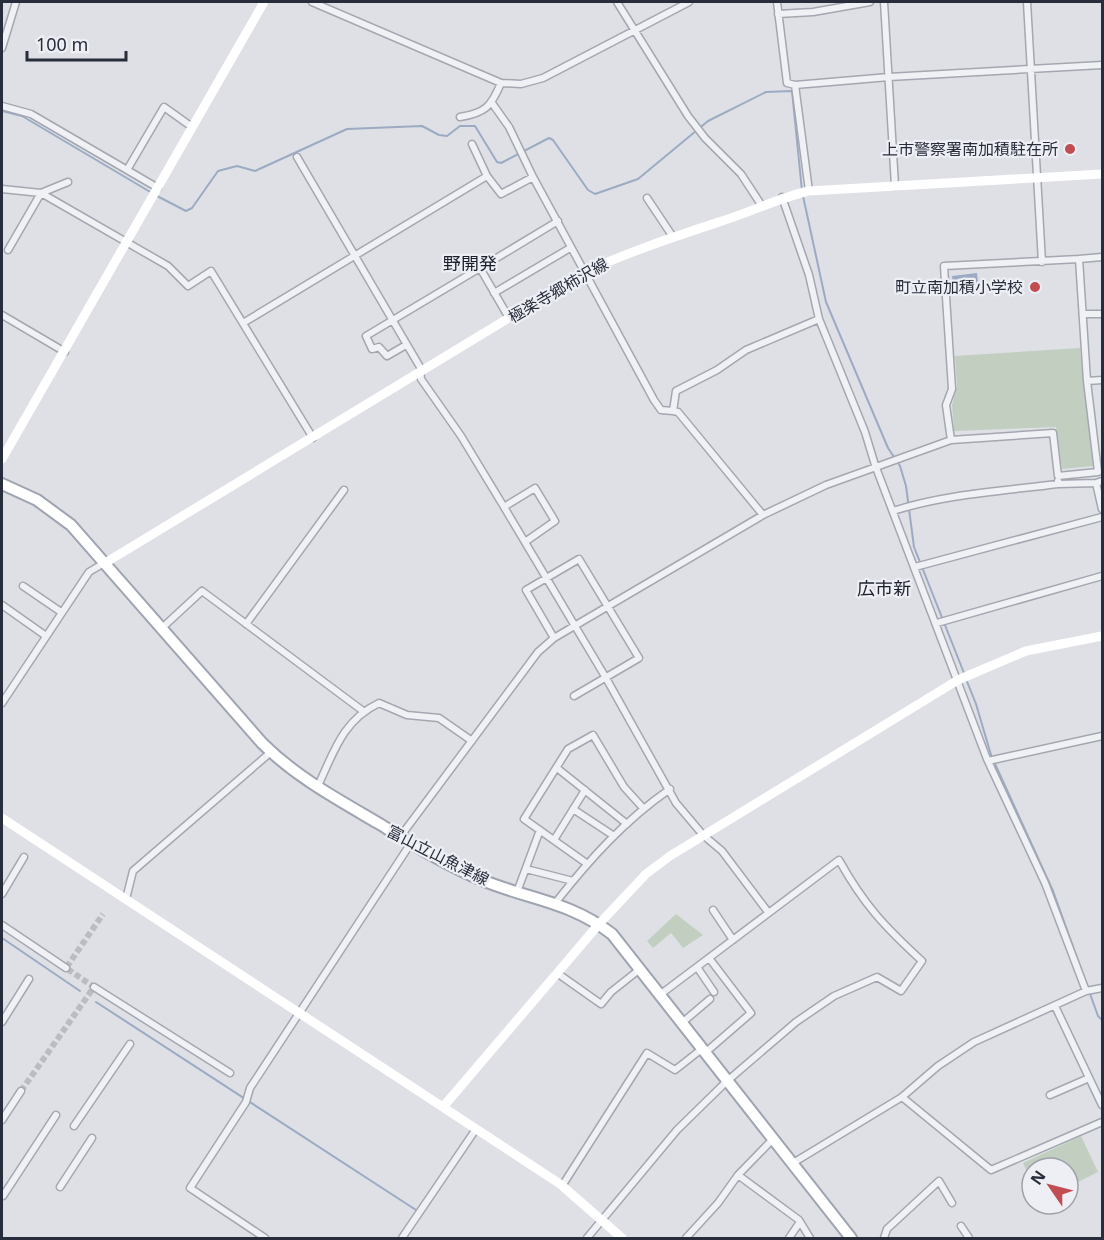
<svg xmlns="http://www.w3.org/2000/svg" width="1104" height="1240" viewBox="0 0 1104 1240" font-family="'Noto Sans','Noto Sans JP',sans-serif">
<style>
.green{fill:#c2cfc0}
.water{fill:#9cabc3}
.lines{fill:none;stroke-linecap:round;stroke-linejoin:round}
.stream{stroke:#9cabc3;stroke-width:2}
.street-tunnel{stroke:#babcc4;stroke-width:6;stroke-dasharray:6 3;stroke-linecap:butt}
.street-casing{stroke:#a4a7af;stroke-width:9}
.primary-casing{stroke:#9ea4b0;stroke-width:14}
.street{stroke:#f0f1f5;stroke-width:6}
.secondary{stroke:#fff;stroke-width:9}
.primary{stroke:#fff;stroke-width:10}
.poi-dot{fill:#c14d52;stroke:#edeff4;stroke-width:2}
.labels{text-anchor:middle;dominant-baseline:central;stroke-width:4.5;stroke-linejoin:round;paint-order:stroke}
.poi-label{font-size:16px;fill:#282d3b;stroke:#edeff4;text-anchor:end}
.street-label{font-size:16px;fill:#282d3b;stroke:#edeff4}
.neighbourhood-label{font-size:18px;fill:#1b1f2c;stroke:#edeff4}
</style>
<rect width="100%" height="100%" fill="#dee0e6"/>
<!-- green -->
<path class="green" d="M1080,348L1093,466L1062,469L1056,427L954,431L952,405L957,386L955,356Z
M676,914L703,935L683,948L671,933L653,948L647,941Z
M1081,1136L1098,1172L1068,1187V1168H1032V1182L1023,1163Z"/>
<!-- water -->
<path class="water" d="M977,273L979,292L954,295L952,276Z"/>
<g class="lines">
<!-- stream -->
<path class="stream" d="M2,111L22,116L152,193
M157,196L186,211L192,208L218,171L237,166L255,171L347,129L422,126L439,135L447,136L460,126H475L497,162L501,163L549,138L553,140L588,190L595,194L638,179L708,121L766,92L792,91L802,191
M803,196L826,302L888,448L900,466L906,486L914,547L964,673
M966,679L976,704L991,755L1053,891L1098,1016L1102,1020
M2,938L80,991
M96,1002L416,1210"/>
<!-- street-tunnel -->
<path class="street-tunnel" d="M21,1091L94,987L66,968L103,914"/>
<defs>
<path id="street" d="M312,2L501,83L521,84L543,78L689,2
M617,2L688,116L705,138L741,174L762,206
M777,2L787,83L795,85L809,191
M884,2L895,186
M1027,2L1042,262
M778,14L813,12L870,2
M2,48L16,2
M795,85L889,77L1102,65
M492,103L509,127L533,177
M2,106L31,114L158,188
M460,117C485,113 491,107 501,83
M472,144L487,176
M297,157L420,367L421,379L461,436L504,507L606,678L676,803L703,835L722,851L768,912
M127,170L164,107L192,127
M68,182L41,193L168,266L188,286L211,271L313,438
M2,189L41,193L8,250
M782,197L809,275L819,319L865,432L875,465L987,759L1045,883L1086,991
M647,198L673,237
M1079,259L1102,257
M494,293L570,248
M1083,314H1102
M2,315L65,352
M509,318L480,268L558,221
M243,323L487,176L501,194L533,177L654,400L661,410L673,411
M406,345L387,356L379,347L372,349L366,336L480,268
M1087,381L1102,380
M1058,481V484L1096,483
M1102,481L1096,483L1102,509
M504,507L535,488L555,521L525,542
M893,511C946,494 1003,491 1058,484
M763,515L678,412L673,411L676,391L717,370L746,350L819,319
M915,567L1102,517
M23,586L61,612
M2,605L46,636
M937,623L1102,576
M246,624L344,490
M162,628L202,591L363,711
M554,638L526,590L579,559L639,658L574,696
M2,703L89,572L104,563
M988,761L1102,736
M557,768L627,824
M317,788C334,752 342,721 379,703L407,715L439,718L472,741
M573,809L614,836
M400,837L538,652L554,638L763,515L826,485L951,440L1053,433L1058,476L1098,472L1087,381L1079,259L944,266L952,389L946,405L951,440
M554,840L585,790
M586,863L524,819L568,749L593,735L624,787L643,808
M526,869L573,881
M517,892L540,830
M2,894L24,857
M126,899L133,871L271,752
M556,902C590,859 625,820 670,789
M713,910L733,940
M2,925L66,968
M697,967L714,992
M557,973L601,1004L611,992L640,969
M94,987L230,1073
M1055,1006L1102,1105
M2,1022L29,979
M683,1022L710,999
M706,1052L751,1013L709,958
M1050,1095L1089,1078
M902,1097L991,1170L1102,1122
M2,1120L21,1091
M74,1126L130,1044
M793,1163L902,1097L938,1066L974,1042L1086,991L1102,988
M738,1175L774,1138
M562,1186L647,1053L675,1070L703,1048
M60,1187L92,1138
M2,1195L3,1196L56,1115
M961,1226L969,1238
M265,1238L190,1188L246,1102L250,1088L411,843
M402,1238L476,1129
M587,1238L677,1130L726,1082L796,1022L834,996L877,977L901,991L922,961C885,927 864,905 839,860L661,994
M686,1238L718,1203L738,1175L799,1220L810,1238
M789,1238L800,1222
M884,1238L887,1229L939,1181L952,1203"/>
<path id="primary" d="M2,484L37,500L71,525L262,743C296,777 337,799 378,823C411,843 446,865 482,880C530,900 569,901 612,934L851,1238"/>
</defs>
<!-- street casing -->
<use href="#street" class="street-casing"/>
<!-- primary casing -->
<use href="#primary" class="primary-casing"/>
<!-- street -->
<use href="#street" class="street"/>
<!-- secondary -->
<path class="secondary" d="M2,459L264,2
M105,563L583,273C632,250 683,234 734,217C760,208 782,197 809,191L1102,174
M2,818L560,1184L622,1238
M443,1107L599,924L646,874L670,856L958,680L1026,651L1102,636"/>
<!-- primary -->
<use href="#primary" class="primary"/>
</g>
<!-- markers -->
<g class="poi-dot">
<circle cx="1070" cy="149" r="6"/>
<circle cx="1035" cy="287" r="6"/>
</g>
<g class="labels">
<!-- poi labels -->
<g class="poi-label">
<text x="1058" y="149">上市警察署南加積駐在所</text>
<text x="1023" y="287">町立南加積小学校</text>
</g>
<!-- street labels -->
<g class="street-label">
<text transform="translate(558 290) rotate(-30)">極楽寺郷柿沢線</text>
<text transform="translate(438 855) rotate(27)">富山立山魚津線</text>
</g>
<!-- neighbourhood labels -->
<g class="neighbourhood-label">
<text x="470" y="263">野開発</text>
<text x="884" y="588">広市新</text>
</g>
</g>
<!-- border -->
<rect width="1104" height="1240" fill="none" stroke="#282d3b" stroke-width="6"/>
<!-- north arrow -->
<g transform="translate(1050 1186) rotate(305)"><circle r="28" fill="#edeff4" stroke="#9ea1aa" stroke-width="1.5"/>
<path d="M0-4.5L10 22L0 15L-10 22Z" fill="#c14d52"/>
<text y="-9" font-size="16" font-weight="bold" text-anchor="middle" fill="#282d3b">N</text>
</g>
<!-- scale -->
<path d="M27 51v9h99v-9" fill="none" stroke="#282d3b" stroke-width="3"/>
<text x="36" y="51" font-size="18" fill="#282d3b" stroke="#edeff4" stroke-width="4.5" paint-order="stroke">100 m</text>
</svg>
